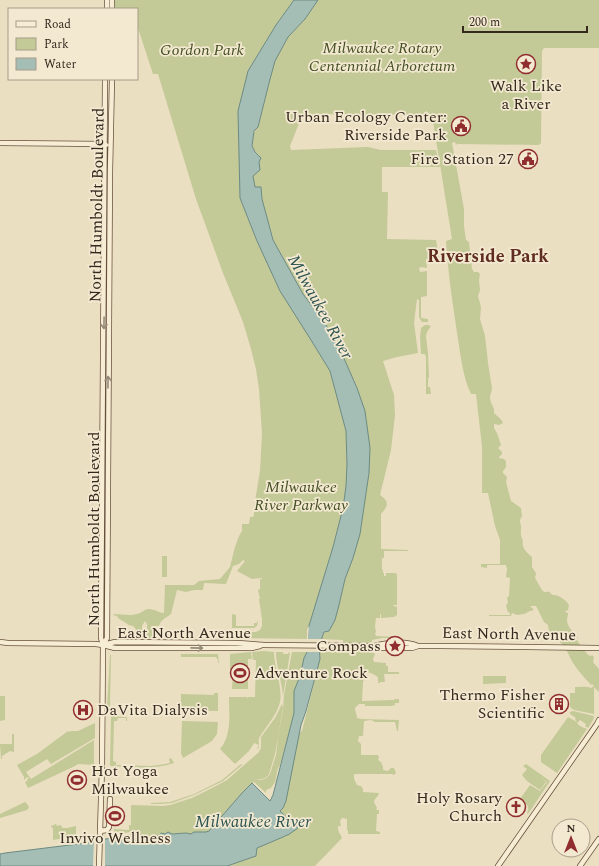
<svg xmlns="http://www.w3.org/2000/svg" width="599" height="866" viewBox="0 0 599 866" font-family="Spectral,serif">
<style>
.green{fill:#c3c997}
.water{fill:#a4beb6;stroke:#6c8b83}
.pier{fill:#ebdfc2}
.lines{fill:none;stroke-linecap:round;stroke-linejoin:round}
.secondary-casing{stroke:#66513d;stroke-width:6}
.secondary{stroke:#f7ecd4;stroke-width:4.5}
.oneway{stroke:#968a79}
.labels{text-anchor:middle;dominant-baseline:central;stroke-width:3.5;stroke-linejoin:round;paint-order:stroke}
.park-label{font-size:16px;font-style:italic;fill:#455025;stroke:#f3e9d1}
.poi-label{font-size:16px;fill:#35291e;stroke:#f3e9d1;text-anchor:end}
.street-label{font-size:16px;fill:#35291e;stroke:#f3e9d1}
.water-label{font-size:17px;font-style:italic;fill:#2e5451;stroke:#f3e9d1}
.quarter-label{font-size:18px;font-weight:bold;fill:#5f2c1f;stroke:#f3e9d1}
</style>
<rect width="100%" height="100%" fill="#ebdfc2"/>
<!-- green -->
<path class="green" d="M115,0H294L278,22L248,71L240,198L257,241L280,291L300,321L330,371L346,431L347,465L346,486L343,508L333,547L309,626L308,639L232,638V632H256L260,630L262,626V619L259,599H260L258,590L260,589V579H262V578L252,579L237,571L245,561L243,560L239,564L233,566L226,584L204,583L203,590H194L186,592L177,590L171,614C166,618 161,619 159,626H152V638H147V624L145,621L142,626V636H140L135,628L133,626L129,625L118,618L117,616L113,615L114,614C121,614 129,616 137,614C142,613 144,609 149,609C155,609 159,613 164,613L165,585H194L199,581L220,579L230,567L235,547L239,536L242,531V524H249L250,517H253L254,515V507L260,471L262,434L259,389L256,369L251,349L243,322L223,273L196,199L158,74H153L137,25V9H115Z
M318,0H599V48H544L542,51L541,143L539,145L457,144L456,145L455,142L452,143L464,209V226L466,240L469,242L472,269L474,272H478L480,274L479,280L480,290L478,296L481,307L480,319L485,336L487,353L488,363L492,388C492,392 490,394 490,397C490,402 493,406 494,409V413C497,416 501,418 503,423L499,425L494,424V428L497,433L501,445L498,448L502,452V454L499,457V458L504,459L506,461V467L503,471V473L507,477L506,482L511,501L521,508L522,516C519,521 520,521 521,526C521,534 520,534 523,541C521,547 527,553 532,557V567L536,573L535,578L542,590L544,592C552,591 548,592 553,595C559,595 566,600 569,605L568,610L566,611L565,612L568,613C568,616 567,618 567,620C567,627 574,633 578,638L576,639L588,655L591,656L592,655L594,657L593,662L599,669V692L594,687V714L574,710L570,707V693H575V687C580,687 588,686 591,688L594,686L592,684L591,685C585,678 578,671 573,663C569,656 566,647 560,642C555,637 548,633 548,625L544,622L536,606H530L534,610H532L533,616L532,611C527,611 528,613 524,614L517,615L512,613L511,616H489V615H510V613L508,612L506,606L508,602L507,598L509,596L510,578L506,577L507,569L506,565H487V568L481,567V564H500V540L495,526L488,493H482V446L476,394H471C463,377 461,358 458,339C453,306 448,274 446,241L452,239L432,115L317,114L302,116L290,146L291,150L368,147L381,150H436L440,167H382V192H388L387,239L436,240L439,257L426,259L427,268L421,267L419,268L420,272L427,271V296L421,297V318L428,319V322H422L420,319L419,317V300L417,299L414,323L418,353L397,357L383,361L394,395L395,415L391,450L380,495C390,502 388,506 381,514V549L408,550V551H384V558H382V570H383V573H384V576H386V573H396L397,575V605H393L394,606L397,607V615L394,617L381,618V614H380V618H376L375,626L376,632L375,633L376,636L395,637V638H382L372,640V652L375,654L373,659L374,662L386,663V666H388V672H399V674H384L385,682H380V683H378V677C375,675 370,672 365,672L363,675L365,677L363,682L362,701L394,700L395,699H399V703H395V705L391,706H365V704H359L355,708C355,712 357,714 357,718L361,719L399,720L398,731H397L395,722H375L371,720L364,721L363,736H359L358,741L361,744V755H378L379,757L378,760L381,762L383,767V770L388,771L391,768H394L396,773L394,775L392,774H354V779L357,785C362,786 363,787 363,792C369,792 373,793 379,793C378,797 374,799 374,802L377,808L376,810H379V814H377L376,831L380,832V834H348V830H347V819L342,818L340,821L341,826H338C338,833 340,833 342,838L315,866H227L256,856L257,848L283,837L287,835L280,811L283,808L286,801L297,740L300,732L302,731L320,659L319,652H343V640L321,639L325,632L329,631L335,620L339,605L345,579L353,558L361,525L369,473L357,388L339,347L323,320L303,294L273,240L262,199L261,188L255,187L253,176L259,155C249,149 251,134 258,127L269,83L275,61L288,37L305,19Z
M425,325H428L431,326L427,332L426,336L428,353L429,378H428V387H430L431,394H426V357L425,354H421L420,337L421,328Z
M162,556H167V577H162Z
M232,614L236,615V626H254V623H257V621H258L257,626L254,628H232Z
M264,651L274,652C274,667 283,688 280,702C277,715 266,726 259,738C258,742 260,745 258,749L257,748L259,745L254,743L249,751L235,764L220,749C232,735 229,714 229,697H247L248,699V697H255L256,660H253L252,652Z
M251,652L252,659H248V689H232L233,672L230,671V654Z
M276,652H283V654H288L289,652L290,653L283,696C282,681 276,667 276,652Z
M292,652H307L304,658L300,676L294,691V714L280,765C276,770 277,776 275,782C274,784 272,786 271,788L266,790V793L254,782L242,793L209,831L206,832L191,834L186,833L172,834L168,832C159,836 138,844 130,838L126,839L122,838L115,839V837L130,835V832L114,835V829L129,830V825H131V805L163,806L170,805L192,798L216,786L227,780L259,752L261,748V737L275,718L282,704L283,708L282,713L275,754L269,774C266,779 262,779 256,779C262,781 267,779 270,774L276,755L278,737L283,710L284,695Z
M181,654H218L219,663H218V660L216,657H181Z
M110,655H111L110,707H107Z
M483,676H506V683L483,684Z
M214,693H218V711L179,710V708L181,707V694L214,695Z
M0,696H5V720L0,721Z
M573,711L594,716L593,720L588,728L585,726L586,724L580,720L577,723C579,726 584,728 587,729L557,773L541,762V755L568,717L577,722L575,719L576,718L570,714V712Z
M111,716L126,717L127,718V721H126V718H118L117,721H114L113,761L116,762V765L151,766L165,764L170,763L169,759L171,758L174,763C153,770 132,767 111,766L110,765Z
M182,721L218,722L217,734L212,741L183,758L181,753Z
M95,723V738L51,764L47,759L26,772L31,779L94,740V765L78,764L75,766L28,788L25,782L27,781V780L29,778L27,777L24,780V777L17,765L37,754L68,731L69,732L71,731H78Z
M12,734H14V752L10,751L2,756V759H1L0,744H12Z
M241,764L242,765L223,781L194,795L172,803L160,804H151V803L170,802L194,794L222,780Z
M526,764L550,781L528,814L527,813L528,810H529L528,809V806L520,800V799L530,785L540,791L547,782L541,778L546,782L540,790L527,781L522,775L527,769L523,766Z
M25,802L27,804L29,807L27,810L0,818V814Z
M56,824L57,826L61,825L62,828H67L76,826V836L53,840V828L51,827V826Z"/>
<!-- water -->
<path class="water" d="M294,0H318L305,19L288,37L275,61L269,83L258,127L254,131L252,146L255,152L261,158L259,162L260,170L253,176L255,187H261L262,199L273,240L303,294L323,320L339,347L357,388L365,411L370,448L369,473L360,534L353,558L345,579L339,605L335,620L329,631L324,632C320,643 319,648 320,659L306,711L301,725L286,801L283,808L280,811L298,828L288,835H287L283,837L257,848L256,856L227,866H0V854L5,853L94,842L110,838L117,841C120,840 130,839 133,839L134,840C143,841 151,838 160,835L161,833L165,834L168,832L172,834L186,833L191,834L194,832H206L209,831L242,793L252,783L270,801L273,795L294,713V691L300,676L304,658L307,652L308,629L333,547L343,508L346,486L347,464L346,431L330,371L311,340L280,291L257,241L240,198L238,111L248,71L276,25Z"/>
<!-- pier -->
<path class="pier" d="M309,626L308,639H323L321,652H305L306,639L307,638V629Z
M105,837V866H93L94,840L102,839Z"/>
<g class="lines">
<defs>
<path id="secondary" d="M107,9V0
M112,9V0
M0,143L105,144L106,145
M0,642L8,643L96,644L103,645L115,648H252L260,646
M103,645L107,638L110,172L112,79
M103,645L115,642L237,643L252,644L264,645L372,646L379,648H412L418,646H441L599,648
M374,646C387,642 406,641 418,646
M100,831L107,830L109,827L110,799
M99,866L102,766L103,645L101,638L105,79
M498,866L597,724L599,720
M580,866L599,839"/>
</defs>
<!-- secondary casing -->
<use href="#secondary" class="secondary-casing"/>
<!-- secondary -->
<use href="#secondary" class="secondary"/>
</g>
<!-- one-way arrows -->
<defs><path id="oneway-shaft" d="M-6 0H5M1.5-3L5.5 0L1.5 3" fill="none" stroke-width="1.6" stroke-linecap="round" stroke-linejoin="round"/></defs>
<g class="oneway">
<use href="#oneway-shaft" transform="translate(104 323) rotate(91)"/>
<use href="#oneway-shaft" transform="translate(108 382) rotate(-89)"/>
<use href="#oneway-shaft" transform="translate(197 648) rotate(1)"/>
</g>
<!-- icons -->
<defs>
<symbol id="sight-ring" viewBox="-11 -11 22 22"><circle r="9.5" fill="#f3e9d1" stroke="#902d2f" stroke-width="1.5"/><path d="M0-6L1.8-2.2L6-1.7L2.9 1.2L3.7 5.4L0 3.3L-3.7 5.4L-2.9 1.2L-6-1.7L-1.8-2.2Z" fill="#902d2f"/></symbol>
<symbol id="civic-ring" viewBox="-11 -11 22 22"><circle r="9.5" fill="#f3e9d1" stroke="#902d2f" stroke-width="1.5"/><path d="M-.6-6.5H3V-4.5H.6V-3L4-1V1h2V6H-6V1h2V-1L-.6-3ZM-1.2 2.5V6h2.4V2.5Z" fill="#902d2f"/></symbol>
<symbol id="stadium-ring" viewBox="-11 -11 22 22"><circle r="9.5" fill="#f3e9d1" stroke="#902d2f" stroke-width="1.5"/><path d="M0-5a6.5 5 0 1 0 0 10a6.5 5 0 1 0 0-10ZM-3.5-1.8h7v3.6h-7Z" fill="#902d2f"/></symbol>
<symbol id="building-ring" viewBox="-11 -11 22 22"><circle r="9.5" fill="#f3e9d1" stroke="#902d2f" stroke-width="1.5"/><path d="M-4-6H4V6H1V3H-1V6H-4ZM-2.5-4.3h1.7v1.8h-1.7ZM.8-4.3h1.7v1.8H.8ZM-2.5-1h1.7V.8h-1.7ZM.8-1h1.7V.8H.8Z" fill="#902d2f"/></symbol>
<symbol id="hospital-ring" viewBox="-11 -11 22 22"><circle r="9.5" fill="#f3e9d1" stroke="#902d2f" stroke-width="1.5"/><path d="M-5-5h3v3.5h4V-5h3V5h-3V1.5h-4V5h-3Z" fill="#902d2f"/></symbol>
<symbol id="church-ring" viewBox="-11 -11 22 22"><circle r="9.5" fill="#f3e9d1" stroke="#902d2f" stroke-width="1.5"/><path d="M-1.2-6h2.4v3.5h3.3v2.4h-3.3V6h-2.4V-.1h-3.3v-2.4h3.3Z" fill="#902d2f"/></symbol>
</defs>
<g fill-rule="evenodd">
<use href="#sight-ring" x="515" y="53" width="22" height="22"/>
<use href="#civic-ring" x="450" y="115" width="22" height="22"/>
<use href="#civic-ring" x="517" y="148" width="22" height="22"/>
<use href="#sight-ring" x="384" y="635" width="22" height="22"/>
<use href="#stadium-ring" x="229" y="662" width="22" height="22"/>
<use href="#building-ring" x="548" y="693" width="22" height="22"/>
<use href="#hospital-ring" x="72" y="699" width="22" height="22"/>
<use href="#stadium-ring" x="66" y="769" width="22" height="22"/>
<use href="#church-ring" x="505" y="796" width="22" height="22"/>
<use href="#stadium-ring" x="104" y="805" width="22" height="22"/>
</g>
<g class="labels">
<!-- park labels -->
<g class="park-label">
<text x="382" y="48">Milwaukee Rotary<tspan x="382" dy="18">Centennial Arboretum</tspan></text>
<text x="202" y="50">Gordon Park</text>
<text x="301" y="487">Milwaukee<tspan x="301" dy="18">River Parkway</tspan></text>
</g>
<!-- poi labels -->
<g class="poi-label">
<text x="526" y="86" text-anchor="middle">Walk Like<tspan x="526" dy="18">a River</tspan></text>
<text x="447" y="117">Urban Ecology Center:<tspan x="447" dy="18">Riverside Park</tspan></text>
<text x="514" y="159">Fire Station 27</text>
<text x="381" y="646">Compass</text>
<text x="254" y="673" text-anchor="start">Adventure Rock</text>
<text x="545" y="695">Thermo Fisher<tspan x="545" dy="18">Scientific</tspan></text>
<text x="97" y="710" text-anchor="start">DaVita Dialysis</text>
<text x="91" y="771" text-anchor="start">Hot Yoga<tspan x="91" dy="18">Milwaukee</tspan></text>
<text x="502" y="798">Holy Rosary<tspan x="502" dy="18">Church</tspan></text>
<text x="115" y="838" text-anchor="middle">Invivo Wellness</text>
</g>
<!-- street labels -->
<g class="street-label">
<text transform="translate(97 205) rotate(-89)">North Humboldt Boulevard</text>
<text transform="translate(94 529) rotate(-90)">North Humboldt Boulevard</text>
<text x="184" y="633">East North Avenue</text>
<text transform="translate(509 634) rotate(1)">East North Avenue</text>
</g>
<!-- water labels -->
<g class="water-label">
<text transform="translate(320 307) rotate(61)">Milwaukee River</text>
<text x="253" y="822">Milwaukee River</text>
</g>
<!-- quarter labels -->
<g class="quarter-label">
<text x="488" y="256">Riverside Park</text>
</g>
</g>
<!-- legend -->
<rect x="8" y="8" width="130" height="72" fill="#f3e9d1" stroke="#a79c89"/>
<rect x="16" y="21" width="20" height="6" fill="#f7ecd4" stroke="#a79c89"/>
<text x="44" y="28" font-size="12" fill="#35291e">Road</text>
<rect x="16" y="38" width="20" height="12" fill="#c3c997" stroke="#a79c89"/>
<text x="44" y="48" font-size="12" fill="#35291e">Park</text>
<rect x="16" y="58" width="20" height="12" fill="#a4beb6" stroke="#a79c89"/>
<text x="44" y="68" font-size="12" fill="#35291e">Water</text>
<!-- north arrow -->
<g transform="translate(571 838)"><circle r="19" fill="#f3e9d1" stroke="#a79c89"/>
<path d="M0-3L7 15L0 10L-7 15Z" fill="#902d2f"/>
<text y="-6" font-size="11" font-weight="bold" text-anchor="middle" fill="#35291e">N</text>
</g>
<!-- scale -->
<path d="M463 26v6h124v-6" fill="none" stroke="#35291e" stroke-width="2"/>
<text x="469" y="26" font-size="12" fill="#35291e" stroke="#f3e9d1" stroke-width="3" paint-order="stroke">200 m</text>
</svg>
